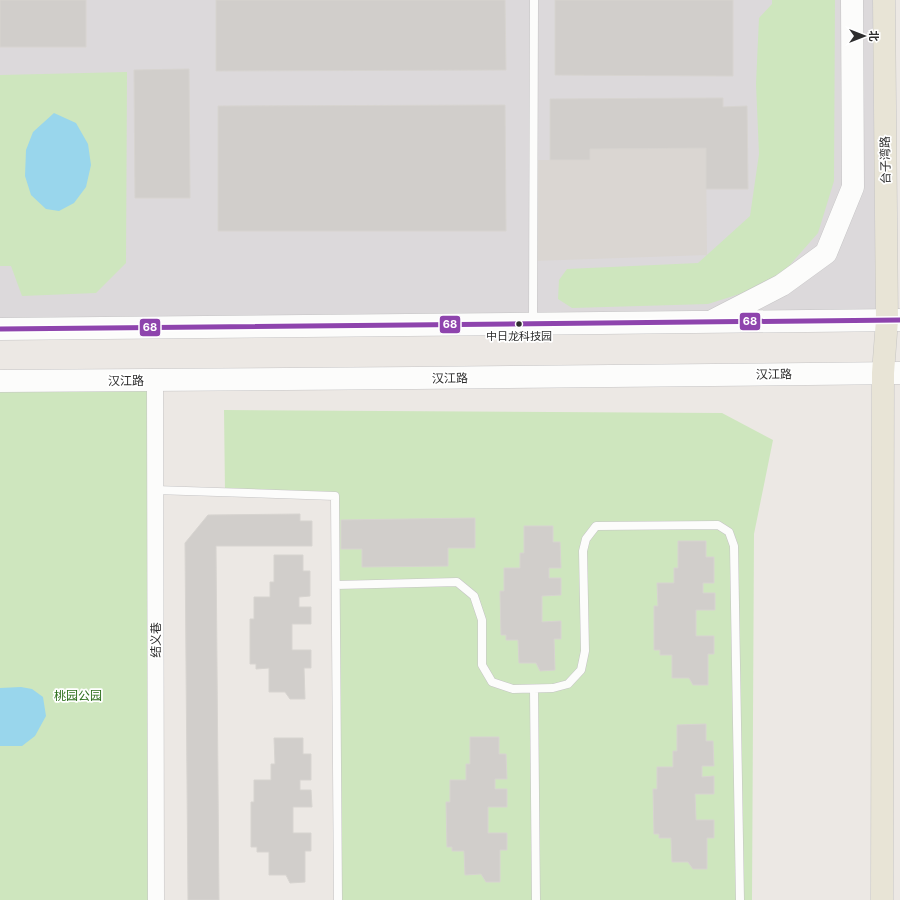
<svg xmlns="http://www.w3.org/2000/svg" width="900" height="900" viewBox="0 0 900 900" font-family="Inter,'Noto Sans SC',sans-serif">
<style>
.industrial{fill:#dcd9db}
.green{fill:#cee6be}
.plaza{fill:#dad6d2}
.water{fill:#99d6ec}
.building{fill:#d1cecb;stroke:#d7d4d0}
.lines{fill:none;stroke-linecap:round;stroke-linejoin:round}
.lane-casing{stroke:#c5c4c5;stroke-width:9}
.street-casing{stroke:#c5c4c5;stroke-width:17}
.secondary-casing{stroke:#c5c4c5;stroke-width:23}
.primary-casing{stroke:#c6c5c4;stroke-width:23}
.lane{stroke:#fcfcfb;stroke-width:8}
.street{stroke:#fcfcfb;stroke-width:16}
.secondary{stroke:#fcfcfb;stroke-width:22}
.primary{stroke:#e8e4d6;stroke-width:22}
.bus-1-casing{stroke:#fff;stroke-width:8}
.bus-1{stroke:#8e44ad;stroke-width:5}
.bus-dot{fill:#2e2e2e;stroke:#fff;stroke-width:1.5}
.labels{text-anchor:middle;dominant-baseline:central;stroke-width:3.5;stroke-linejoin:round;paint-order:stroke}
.bus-label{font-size:11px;fill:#2e2e2e;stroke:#fff}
.street-label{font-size:12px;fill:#2e2e2e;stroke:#fff}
.park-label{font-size:12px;fill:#2c6e1b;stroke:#fff}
.line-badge{stroke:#fff;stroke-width:1.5}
.badge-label{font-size:11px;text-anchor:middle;font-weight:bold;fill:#fff}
</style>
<rect width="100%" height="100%" fill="#ece8e4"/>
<!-- industrial -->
<path class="industrial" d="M0,0H884L887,320L0,329Z"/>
<!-- green -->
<path class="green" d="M772,0H835L834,181L818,233L774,283L708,304L572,308L558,299L559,280L567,269L698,263L718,245L750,216L759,154L756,84L759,18L772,4Z
M127,72L126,263L96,293L22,296L11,266H0V75Z
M155,380L156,900H0V381Z
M224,410L722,413L773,440L754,534L752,900H338L335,496L225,492Z"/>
<!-- plaza -->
<path class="plaza" d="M706,148L707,255L533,261L534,160H589L590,149Z"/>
<!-- water -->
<path class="water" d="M54,113L76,123L88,144L91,165L86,187L74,203L59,211L46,209L31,195L25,176L26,150L33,132Z
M21,687L32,689L43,697L46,716L35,736L22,746H0V688Z"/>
<!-- building -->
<path class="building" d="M0,0H86V47H0Z
M216,0H505L506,70L216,71Z
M555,0H733V76L555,75Z
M189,69L190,198H135L134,70Z
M723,98V107L747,106L748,189H706V148L590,149V160H550V99Z
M505,105L506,231H218V106Z
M300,514V521H312V546H216L219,900H188L185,543L208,515Z
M475,518V548H448V566L362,567V549H341V520Z
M524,526H553V542H560L561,568H549V578H561V595L542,596V622L561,621V639H554L555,670L540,671L536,663H519L518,640H506V635H501L500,591H504V568H520V553H524Z
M678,541H706V557H714V583H703V593H715V610H696V636H714V654H708V685H693L689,678H672V655H660V650H654V606H658L657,583H674V568H678Z
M274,555H303V571H310V596L299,597V607H311V624H292V650H311V668H304L305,699H290L285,692H269V668L256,669V664H250V619H254V597H270V582H274Z
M706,724V741H713L714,766H702V777L714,776V794H695L696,820H714V838H707V869H693L688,862H672L671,838H659V834H654L653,789H657V767H673V751H677V725Z
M470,737H499V754H506L507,779H495V789H507V807H488V833H507V850H500V882H486L481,874L465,875L464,851H452V847H447L446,802H450V780H466V764H470Z
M274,738H303V754H311V780H300V790H311L312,807H293V833H311V851H305V882L290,883L286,875H269V852H257V847H251V802H254V780H271V764H275Z"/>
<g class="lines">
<defs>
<path id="lane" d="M533,323L534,0
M155,490L335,496L338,900
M336,585L457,582L474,596L482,620V665L492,682L513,689L553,688L568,684L581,670L585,651L583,551L586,539L596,526L718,525L729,532L734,546L740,900
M534,689L536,900"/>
<path id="street" d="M155,380L156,900"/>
<path id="secondary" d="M714,320L782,285L826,253L853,187L852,0
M0,329L900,320
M0,381L415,378L900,373"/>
<path id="primary" d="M882,900L883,373L887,320L884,0"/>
</defs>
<!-- lane casing -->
<use href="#lane" class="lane-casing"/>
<!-- street casing -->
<use href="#street" class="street-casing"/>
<!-- secondary casing -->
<use href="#secondary" class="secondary-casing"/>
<!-- primary casing -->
<use href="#primary" class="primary-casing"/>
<!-- lane -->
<use href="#lane" class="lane"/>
<!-- street -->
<use href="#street" class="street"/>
<!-- secondary -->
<use href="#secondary" class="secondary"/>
<!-- primary -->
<use href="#primary" class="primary"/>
<defs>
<path id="bus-1" d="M0,329L900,320"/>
</defs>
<!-- bus-1 casing -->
<use href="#bus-1" class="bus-1-casing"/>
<!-- bus-1 -->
<use href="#bus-1" class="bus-1"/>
</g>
<!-- markers -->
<circle class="bus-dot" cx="519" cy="324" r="3.5"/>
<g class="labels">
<!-- bus labels -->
<g class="bus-label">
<text x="519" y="336">中日龙科技园</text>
</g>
<!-- street labels -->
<g class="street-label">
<text transform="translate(885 160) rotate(-91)">台子湾路</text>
<text transform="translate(774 374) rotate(-1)">汉江路</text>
<text transform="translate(450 378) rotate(-1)">汉江路</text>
<text x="126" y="380">汉江路</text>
<text transform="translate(155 640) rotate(-90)">结义巷</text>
</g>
<!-- park labels -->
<g class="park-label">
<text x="78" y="695">桃园公园</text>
</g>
</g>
<g class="line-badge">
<rect x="739" y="312" width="22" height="19" rx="4" fill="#8e44ad"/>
<rect x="439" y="315" width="22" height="19" rx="4" fill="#8e44ad"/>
<rect x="139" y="318" width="22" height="19" rx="4" fill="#8e44ad"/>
</g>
<g class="badge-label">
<text x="750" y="325">68</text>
<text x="450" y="328">68</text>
<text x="150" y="331">68</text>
</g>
<!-- north arrow -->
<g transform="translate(864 36) rotate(90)" stroke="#ffffff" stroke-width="3" paint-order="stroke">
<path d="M0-3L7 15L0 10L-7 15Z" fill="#2e2e2e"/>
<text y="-6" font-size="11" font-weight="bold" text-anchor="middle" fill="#2e2e2e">北</text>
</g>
</svg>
